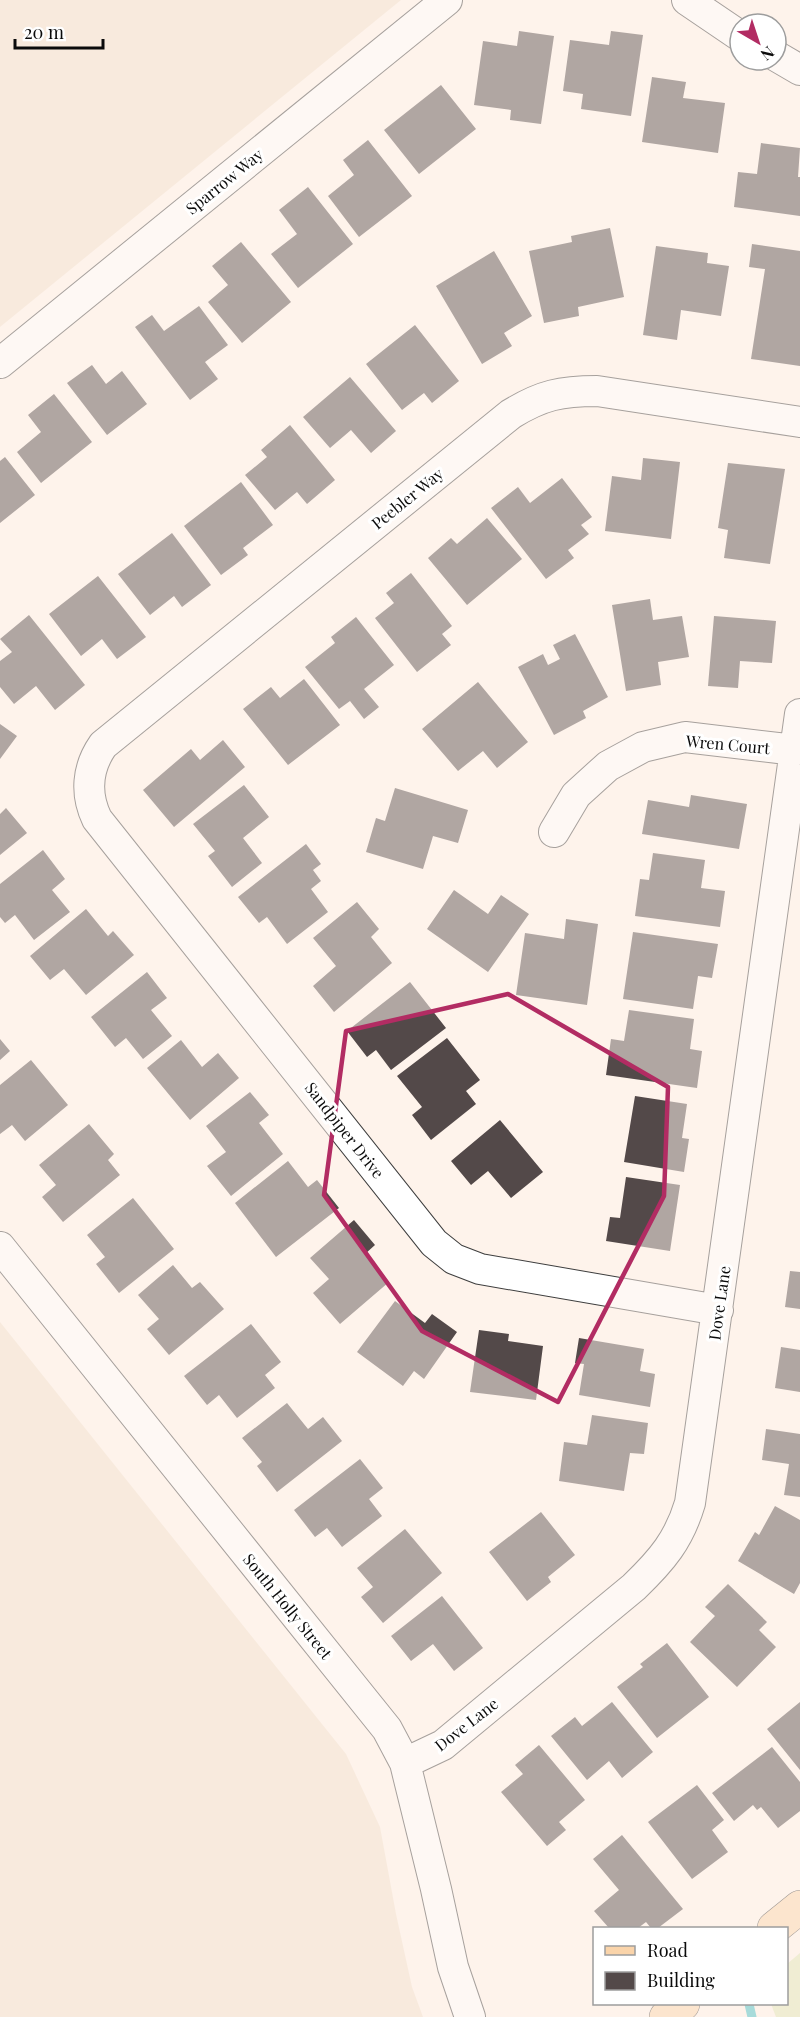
<svg xmlns="http://www.w3.org/2000/svg" width="800" height="2017" viewBox="0 0 800 2017" font-family="'Playfair Display',serif">
<style>
.farmland{fill:#f2e1cd}
.green{fill:#e0e6b7}
.lines{fill:none;stroke-linecap:round;stroke-linejoin:round}
.stream{stroke:#3ebfc5;stroke-width:9}
.building{fill:#534949}
.minor-casing{stroke:#3e3e3e;stroke-width:32}
.secondary-casing{stroke:#2d2d2d;stroke-width:34}
.minor{stroke:#fff;stroke-width:30}
.secondary{stroke:#fad4aa;stroke-width:33}
.marked{fill:none;stroke:#b22c63;stroke-width:4.5;stroke-linejoin:round}
.labels{text-anchor:middle;dominant-baseline:central;stroke-width:6;stroke-linejoin:round;paint-order:stroke}
.street-label{font-size:16px;fill:#0b0b0b;stroke:#fff}
</style>
<rect width="100%" height="100%" fill="#fef3eb"/>
<!-- farmland -->
<path class="farmland" d="M0,0H401L0,327Z
M0,1322L346,1754L380,1827L396,1914L412,1987L423,2017H0Z"/>
<!-- green -->
<path class="green" d="M800,1953V2017H776L771,2004H786L787,1964Z"/>
<g class="lines">
<!-- stream -->
<path class="stream" d="M749,2004L752,2017"/>
</g>
<!-- building -->
<path class="building" d="M519,31L554,36L541,124L510,120L511,110L474,105L483,41L517,46Z
M611,31L643,35L631,116L581,109L583,94L563,91L570,40L609,45Z
M652,77L686,82L683,98L725,103L718,153L642,142Z
M441,85L476,129L419,174L384,130Z
M368,140L412,196L359,237L328,196L354,175L343,160Z
M761,143L800,148L798,177H800V216L734,207L738,172L757,174Z
M308,187L353,244L298,288L271,254L297,234L279,210Z
M610,228L624,297L578,307L579,316L544,323L529,251L572,242L571,236Z
M241,242L291,302L242,343L208,302L228,285L212,266Z
M752,244L800,251V366L751,359L765,269L749,267Z
M656,246L708,253L707,263L729,266L721,316L681,310L677,340L643,335Z
M494,251L532,316L504,333L512,346L482,364L436,286Z
M199,306L228,345L205,362L218,379L190,400L135,327L152,315L164,331Z
M415,325L459,381L432,403L424,393L402,410L366,364Z
M92,365L106,384L122,371L147,404L107,435L67,383Z
M350,377L396,431L371,453L351,430L330,448L303,417Z
M54,394L92,442L41,483L17,452L41,432L28,415Z
M290,425L335,480L307,504L297,492L275,510L245,475L267,457L261,450Z
M5,457L35,495L0,523V461Z
M643,458L680,462L671,539L605,531L612,476L641,480Z
M728,463L785,469L770,564L724,558L728,530L718,528Z
M562,478L592,517L581,525L589,534L568,550L574,558L546,579L491,508L518,487L530,503Z
M241,482L273,525L243,548L248,555L221,575L184,526Z
M487,518L522,559L467,605L428,558L451,538L457,544Z
M172,533L211,585L182,607L174,596L150,615L118,574Z
M411,573L452,626L442,634L451,645L417,672L375,618L394,603L386,593Z
M98,576L146,637L117,659L102,639L81,656L49,614Z
M650,599L653,620L682,616L689,657L658,662L661,685L626,691L612,605Z
M29,615L85,685L55,710L36,686L14,704L0,687V661L12,652L0,639Z
M714,616L776,621L772,663L740,661L738,688L708,686Z
M356,617L394,665L364,689L379,707L364,719L350,701L339,709L305,667L335,643L331,637Z
M575,634L608,697L583,711L586,718L554,735L518,667L543,654L548,665L560,659L553,645Z
M304,679L340,725L288,765L243,709L271,687L280,698Z
M478,682L528,742L497,768L483,751L458,771L422,729Z
M0,724L17,736L0,759Z
M223,740L245,767L174,827L143,790L191,749L200,760Z
M244,785L269,817L243,838L262,863L232,887L208,856L215,851L193,824Z
M395,788L468,810L458,843L433,836L423,869L366,852L376,818L385,821Z
M691,795L747,804L739,849L642,834L648,800L689,807Z
M6,808L27,833L0,855V814Z
M306,844L321,864L313,870L321,881L311,889L328,912L287,944L267,917L259,923L238,897Z
M43,850L65,879L52,890L70,912L34,940L15,915L5,923L0,917V884Z
M653,853L705,860L701,888L725,891L720,927L635,916L640,879L649,880Z
M454,890L488,914L501,895L529,914L488,972L427,929Z
M357,902L379,929L371,937L392,963L334,1012L313,986L336,966L313,938Z
M86,909L108,936L113,931L134,955L86,995L64,969L50,980L30,956Z
M566,919L598,924L587,1005L516,995L525,933L564,939Z
M633,932L718,944L712,978L698,976L693,1009L623,999Z
M147,972L167,998L151,1010L172,1036L143,1059L126,1038L115,1047L91,1017Z
M410,982L446,1028L391,1070L376,1050L367,1057L347,1031Z
M629,1010L694,1019L690,1049L702,1051L697,1088L606,1075L611,1039L624,1041Z
M447,1038L480,1080L466,1091L476,1104L431,1140L412,1115L422,1107L397,1076Z
M0,1039L10,1051L0,1060Z
M181,1040L202,1067L218,1053L239,1078L190,1120L147,1068Z
M31,1060L68,1105L25,1141L12,1125L0,1134V1085Z
M250,1092L269,1115L259,1123L283,1154L231,1196L207,1166L226,1152L206,1126Z
M635,1096L687,1104L682,1138L689,1139L684,1172L624,1162Z
M500,1120L543,1172L511,1198L488,1171L471,1185L451,1161Z
M89,1124L114,1154L108,1160L120,1175L63,1222L42,1197L56,1185L39,1165Z
M288,1161L308,1187L317,1180L339,1208L276,1257L235,1203Z
M626,1177L680,1185L670,1251L606,1241L610,1217L620,1218Z
M133,1198L174,1249L119,1293L96,1264L105,1257L87,1235Z
M354,1220L375,1245L365,1254L389,1282L340,1324L313,1293L329,1279L310,1258Z
M173,1265L192,1288L200,1282L224,1309L169,1355L147,1329L159,1319L138,1295Z
M790,1271L800,1272V1309L785,1307Z
M395,1301L425,1323L432,1314L457,1332L424,1379L414,1371L403,1386L357,1352Z
M251,1324L281,1362L265,1375L275,1388L237,1418L219,1395L207,1405L184,1376Z
M479,1330L509,1334L508,1341L543,1346L536,1400L470,1392Z
M579,1338L644,1349L640,1371L655,1374L650,1407L579,1395L584,1364L575,1363Z
M781,1347L800,1350V1392L775,1388Z
M287,1403L308,1429L323,1417L342,1441L277,1492L257,1466L262,1462L242,1438Z
M592,1415L648,1423L644,1454L630,1453L624,1491L559,1481L564,1442L587,1445Z
M766,1429L800,1434V1497L784,1495L789,1464L762,1460Z
M360,1459L383,1488L369,1499L382,1516L342,1547L327,1528L315,1537L294,1510Z
M775,1506L800,1520V1583L794,1594L738,1561L755,1532L759,1535Z
M541,1512L575,1555L548,1577L551,1582L527,1601L489,1552Z
M405,1529L442,1573L383,1623L361,1597L373,1587L357,1568Z
M728,1584L767,1622L759,1630L776,1647L737,1687L690,1642L715,1616L705,1607Z
M442,1596L483,1648L454,1671L433,1644L411,1661L391,1636Z
M667,1643L709,1697L657,1738L617,1687L643,1667L640,1664Z
M612,1702L653,1752L622,1778L609,1761L587,1780L551,1736L575,1717L582,1726Z
M800,1702V1770L767,1729Z
M539,1745L585,1800L559,1822L566,1830L547,1846L501,1792L523,1774L515,1765Z
M772,1747L800,1782V1811L778,1828L761,1807L757,1810L753,1805L734,1821L712,1793Z
M697,1785L724,1820L712,1830L728,1852L692,1879L648,1822Z
M622,1835L683,1909L658,1928H651L646,1922L638,1928H609L594,1911L619,1890L593,1859Z"/>
<g class="lines">
<defs>
<path id="minor" d="M687,0L740,36
M776,56L800,70
M0,363L447,0
M554,832L576,795L608,766L643,747L685,737L795,750
M0,1247L387,1729L405,1763L436,1889L453,1967L470,2017
M718,1310L480,1269L454,1259L434,1243L97,819C85,794 87,768 103,745L511,414C542,395 561,391 597,391L800,422
M405,1763L443,1745L634,1587C662,1560 679,1540 690,1503L800,714"/>
<path id="secondary" d="M774,1928L800,1907
M666,2017L683,2004"/>
</defs>
<!-- minor casing -->
<use href="#minor" class="minor-casing"/>
<!-- secondary casing -->
<use href="#secondary" class="secondary-casing"/>
<!-- minor -->
<use href="#minor" class="minor"/>
<!-- secondary -->
<use href="#secondary" class="secondary"/>
</g>
<!-- marked area -->
<path d="M0 0H800V2017H0ZM508,994L668,1087L664,1196L558,1402L422,1331L324,1195L346,1031Z" fill="#fef3eb" fill-opacity=".55" fill-rule="evenodd"/>
<path class="marked" d="M508,994L668,1087L664,1196L558,1402L422,1331L324,1195L346,1031Z"/>
<g class="labels">
<!-- street labels -->
<g class="street-label">
<text transform="translate(224 181) rotate(-39)">Sparrow Way</text>
<text transform="translate(407 498) rotate(-39)">Peebler Way</text>
<text transform="translate(728 744) rotate(5)">Wren Court</text>
<text transform="translate(345 1130) rotate(52)">Sandpiper Drive</text>
<text transform="translate(719 1303) rotate(-82)">Dove Lane</text>
<text transform="translate(288 1606) rotate(51)">South Holly Street</text>
<text transform="translate(466 1724) rotate(-38)">Dove Lane</text>
</g>
</g>
<!-- legend -->
<rect x="593" y="1927" width="195" height="78" fill="#ffffff" stroke="#9d9d9d" stroke-width="1.5"/>
<rect x="605" y="1946" width="30" height="9" fill="#fad4aa" stroke="#9d9d9d" stroke-width="1.5"/>
<text x="647" y="1957" font-size="18" fill="#0b0b0b">Road</text>
<rect x="605" y="1972" width="30" height="18" fill="#534949" stroke="#9d9d9d" stroke-width="1.5"/>
<text x="647" y="1987" font-size="18" fill="#0b0b0b">Building</text>
<!-- north arrow -->
<g transform="translate(758 42) rotate(141)"><circle r="28" fill="#ffffff" stroke="#9d9d9d" stroke-width="1.5"/>
<path d="M0-4.5L10 22L0 15L-10 22Z" fill="#b22c63"/>
<text y="-9" font-size="16" font-weight="bold" text-anchor="middle" fill="#0b0b0b">N</text>
</g>
<!-- scale -->
<path d="M15 39v9h88v-9" fill="none" stroke="#0b0b0b" stroke-width="3"/>
<text x="24" y="39" font-size="18" fill="#0b0b0b" stroke="#ffffff" stroke-width="4.5" paint-order="stroke">20 m</text>
</svg>
